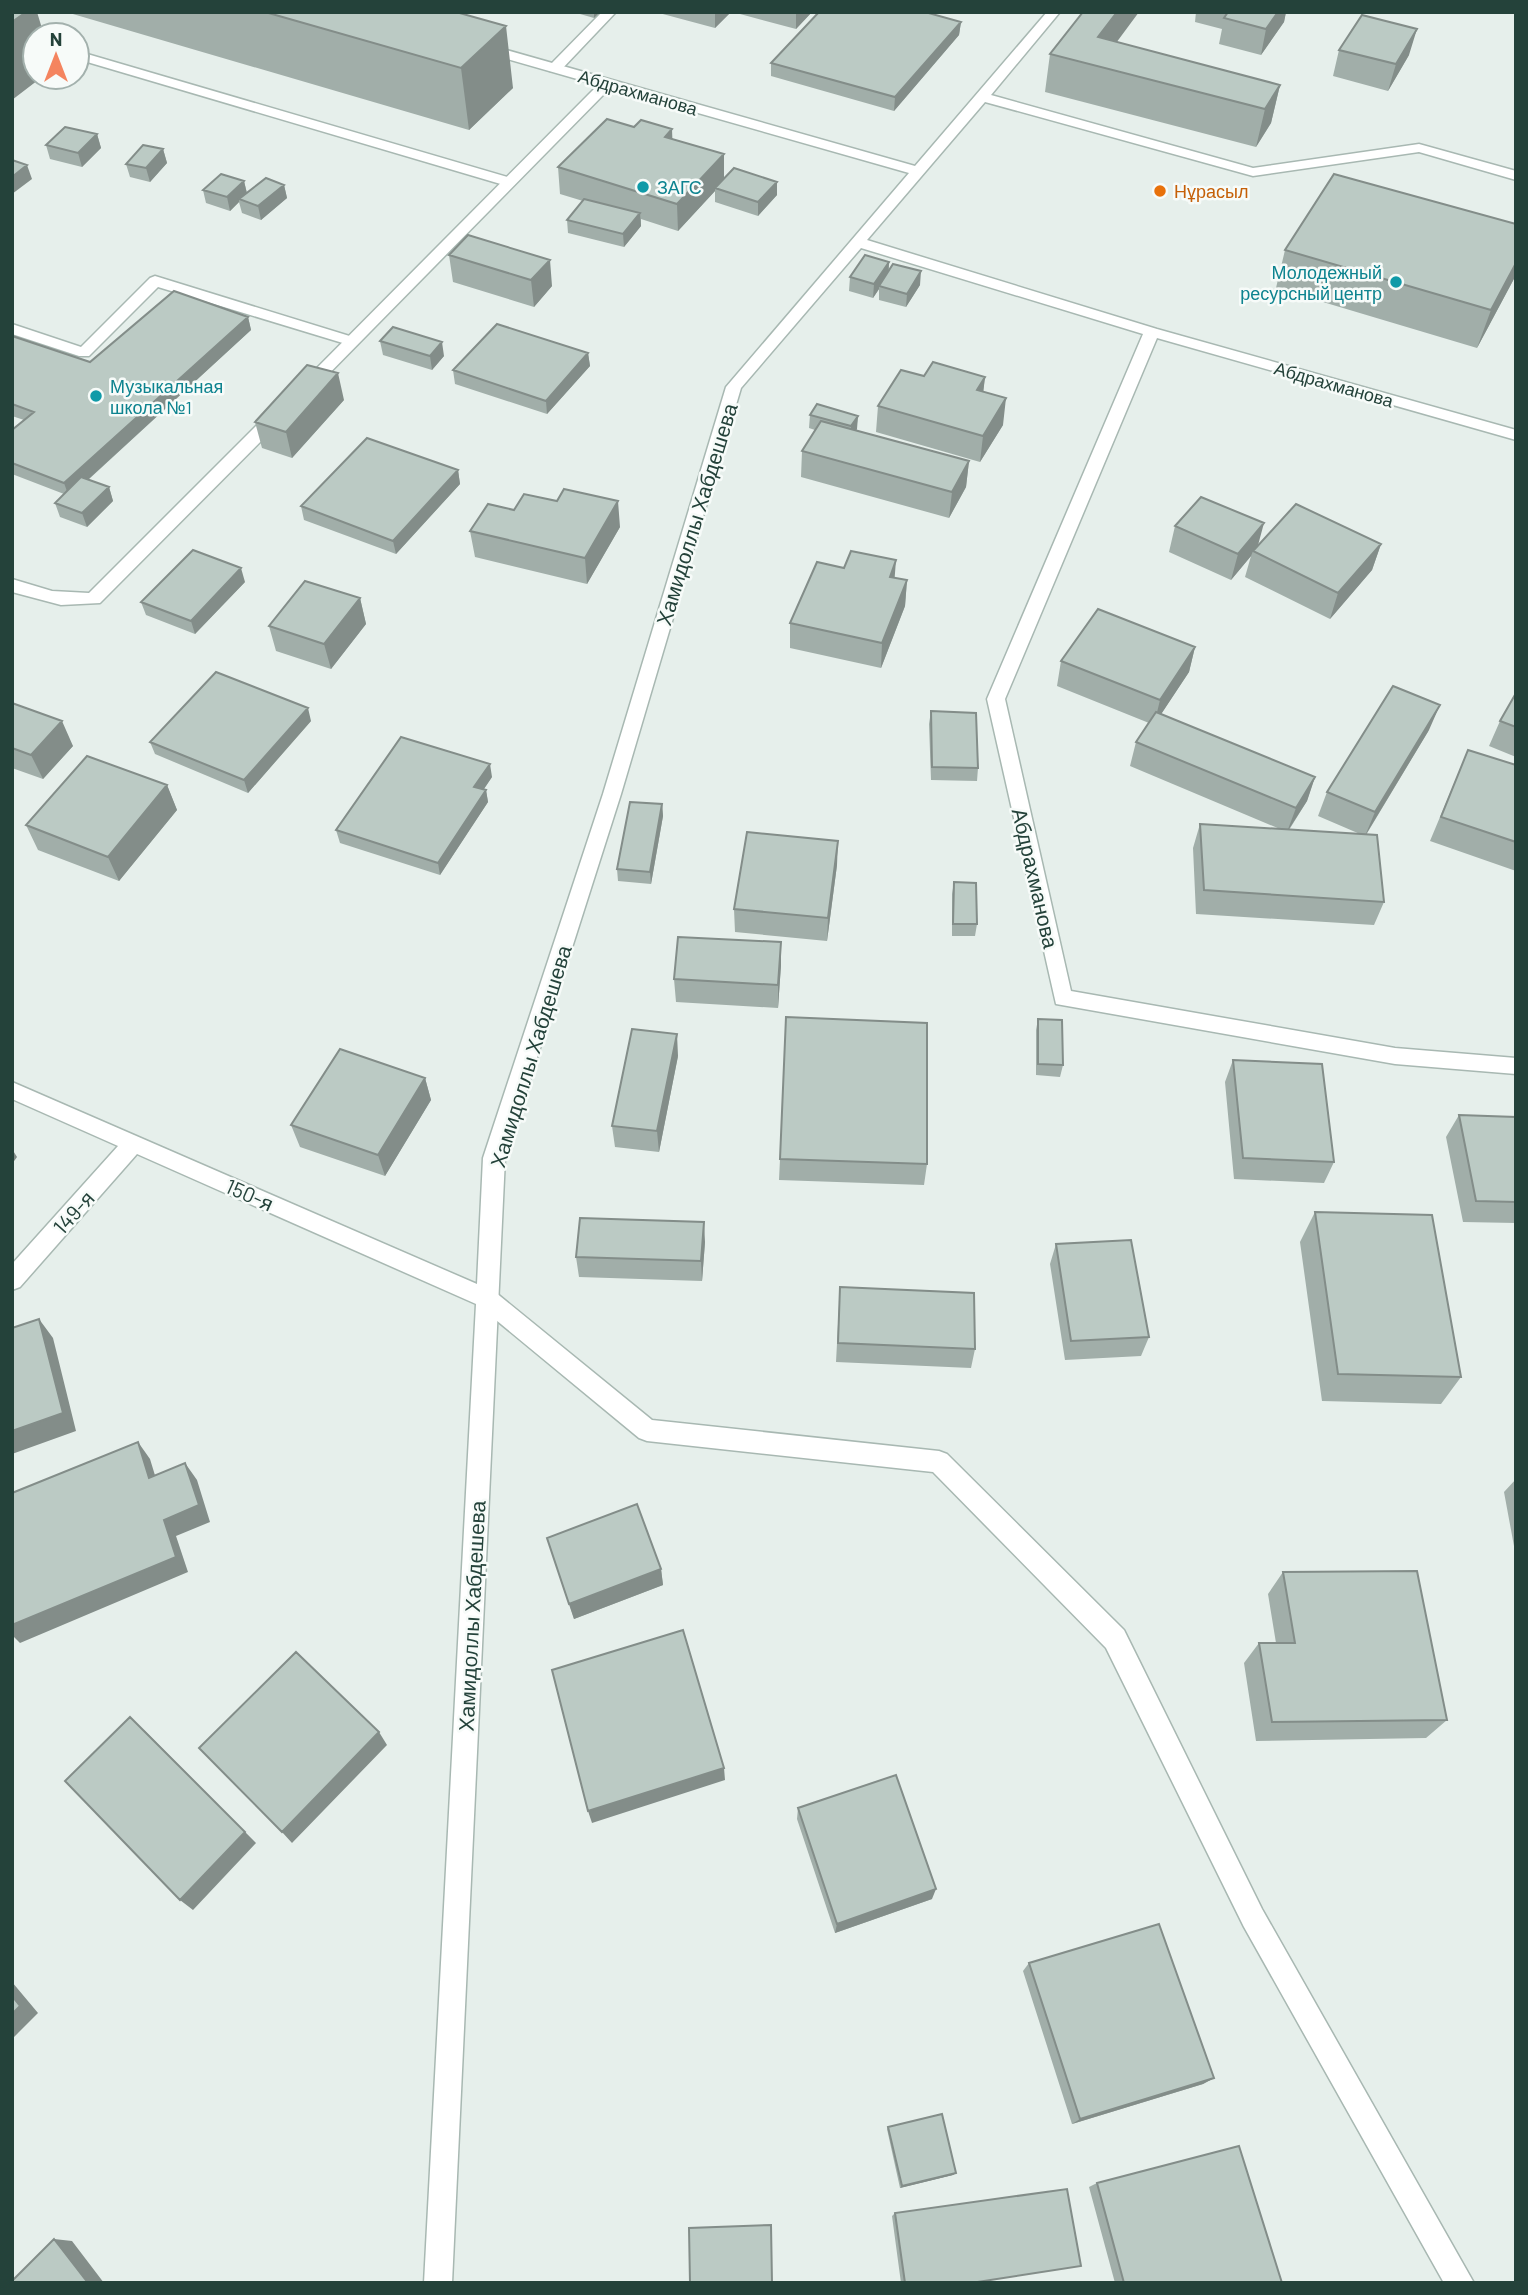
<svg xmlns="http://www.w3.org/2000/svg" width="1528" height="2295" viewBox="0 0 1528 2295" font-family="Barlow,sans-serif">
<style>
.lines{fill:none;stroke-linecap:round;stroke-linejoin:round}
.service-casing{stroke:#a8b8b2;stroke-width:3}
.minor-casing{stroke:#a8b8b2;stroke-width:3}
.service{fill:#fff;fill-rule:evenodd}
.minor{fill:#fff;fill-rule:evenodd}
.wall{fill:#a1aea9}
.shaded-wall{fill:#838d89}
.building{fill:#bbcac4;stroke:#838d89;stroke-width:2}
.culture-dot{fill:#0f9aa8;stroke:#f7fbf9;stroke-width:2.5}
.food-dot{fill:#e8710a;stroke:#f7fbf9;stroke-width:2.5}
.labels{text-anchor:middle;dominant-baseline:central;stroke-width:5;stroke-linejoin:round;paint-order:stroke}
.far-street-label{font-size:18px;fill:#24423a;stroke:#f7fbf9}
.far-culture-label{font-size:18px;fill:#0d838f;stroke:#f7fbf9;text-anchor:start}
.far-food-label{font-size:18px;fill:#c56008;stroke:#f7fbf9;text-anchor:start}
.street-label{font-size:21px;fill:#24423a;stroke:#f7fbf9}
</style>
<rect width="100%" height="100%" fill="#e6efeb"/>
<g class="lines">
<defs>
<path id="service" d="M602,12H616L560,71H550V65Z
M77,51L514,179L516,182L514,185H504L77,59Z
M155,276L356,338L359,341L356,344H346L158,287L89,356H79L12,334V324L81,347L150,278Z
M487,1289L495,1292L652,1420L939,1451L947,1454L1124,1630L1262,1909L1474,2283H1444L1244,1927L1106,1648L933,1472L647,1441L639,1438L479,1306L476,1299L479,1292Z"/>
<path id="minor" d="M1047,12H1060L991,95L1253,168L1419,144L1516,171V180L1419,152L1253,176L985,102L867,240L1157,329L1516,430V440L1157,338L1005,699L1071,991L1395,1048L1516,1058V1074L1395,1064L1056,1004L987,699L1143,334L861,248L741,388L621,794L505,1158L452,2283H424L476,1304L137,1154L20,1287L12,1290V1264L118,1146L12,1099V1082L477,1284L483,1158L603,794L726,387L909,173L610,88L309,394H297L295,390L598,85L479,51V45H489L915,166Z
M277,410L283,411L285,415L283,419L100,603L61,605L12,592V579L52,591L89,593L271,411Z"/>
</defs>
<!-- service casing -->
<use href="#service" class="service-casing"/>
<!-- minor casing -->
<use href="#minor" class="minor-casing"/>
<!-- service -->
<use href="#service" class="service"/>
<!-- minor -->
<use href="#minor" class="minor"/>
</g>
<!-- wall -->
<path class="wall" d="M66,12H456L513,88L469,130Z
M573,12H600L594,18Z
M659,12H731L715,28L659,13Z
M740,12H812L796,29L740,14Z
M1196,12H1286L1284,22L1261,55L1219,44L1222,29L1195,22Z
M961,22L959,35L894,111L771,76V63Z
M1117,42L1280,85L1271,123L1256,147L1045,92L1050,54Z
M1339,50L1409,55L1388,91L1333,76Z
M97,134L101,148L82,167L50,159L46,145Z
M673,139L724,154V179L777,195L758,216L715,202V191L678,231L641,219V226L624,247L568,233L567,220L583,201L560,194L558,167Z
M163,149L167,163L150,182L130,177L126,164Z
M244,181L247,193L284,185L287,198L261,220L242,213L239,202L230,211L206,203L203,190Z
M1285,250L1516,275L1477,348L1276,288Z
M449,255L552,286L534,307L453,282Z
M889,262V272L920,285L906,307L879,300V289L873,298L849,291L850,277Z
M248,317L251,330L88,480L109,487L113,501L87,527L60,517L55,503L64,494L12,474V430L24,420L12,416V336L90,362Z
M380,341L444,356L432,370L383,355Z
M588,353L590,366L547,414L455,384L453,370Z
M924,376L985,377L983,392L1003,425L980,462L876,432L878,406Z
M344,400L292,458L262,448L255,422Z
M810,415L858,416L856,431L969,461L966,487L949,518L801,477L802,451L815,430L809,428Z
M458,470L460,484L396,554L304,520L301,506Z
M514,510L620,527L587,584L475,557L470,531Z
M1175,526L1258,546L1381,544L1372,570L1330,619L1245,577L1251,556L1231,580L1169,552Z
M844,568L907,580L905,606L881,668L790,648V623Z
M245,582L195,634L146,615L141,602Z
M360,598L366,624L331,669L276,651L269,626Z
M1195,647L1189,672L1161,714L1315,777L1307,801L1289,830L1360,834L1318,816L1327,792L1429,730L1366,835L1384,902L1374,925L1196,914L1193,848L1200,824L1280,829L1130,766L1136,742L1149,723L1057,686L1061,661Z
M1516,693V757L1489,746L1500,721Z
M12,703L73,746L43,779L12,768Z
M931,711L978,768L977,781L931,780L929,724Z
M311,721L248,793L155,754L150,742Z
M1468,750L1516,765V871L1430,841Z
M492,777L484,789L486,790L488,802L440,875L340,843L336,830Z
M167,785L177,810L119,881L38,850L26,825Z
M662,804L663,816L651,884L618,881L617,869Z
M837,865L827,941L735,932L734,909Z
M954,882L977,924L975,936H952V894Z
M781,965L778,1008L676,1002L674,979Z
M1038,1019L1063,1065L1060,1077L1036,1075V1030Z
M678,1056L659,1152L615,1147L612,1126Z
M1233,1060L1334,1162L1324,1183L1234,1179L1225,1082Z
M425,1078L431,1100L385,1176L300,1147L291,1125Z
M1459,1115L1516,1117V1223L1463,1222L1446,1137Z
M780,1159L927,1164L924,1185L779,1180Z
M1315,1212L1461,1377L1441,1404L1322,1401L1300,1242Z
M705,1242L702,1281L579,1277L576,1257Z
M1056,1244L1149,1337L1141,1356L1065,1360L1050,1264Z
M840,1287L975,1349L971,1368L836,1362Z
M1516,1479V1557L1504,1492Z
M547,1538L661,1569L663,1585L574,1619Z
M1283,1572L1447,1720L1426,1738L1256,1741L1244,1663L1259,1643H1276L1268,1594Z
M798,1808L932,1899L835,1933L797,1819Z
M1029,1963L1214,2078L1203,2084L1072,2124L1023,1971Z
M888,2127L956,2173L953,2175L900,2188L887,2129Z
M1097,2183L1282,2283H1115L1089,2187Z
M895,2213L973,2283H901L892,2216Z"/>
<!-- shaded-wall -->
<path class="shaded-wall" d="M26,12H37L44,35H35V77H42L12,100V22Z
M594,12H600L594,18Z
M715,12H731L715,28Z
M796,12H812L796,29Z
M1117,12H1139L1099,66L1098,37Z
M1278,12H1286L1284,22L1261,55L1266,29Z
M961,22L959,35L894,111L895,97Z
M506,26L513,88L469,130L461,68Z
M1417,29L1409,55L1388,91L1396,64Z
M1280,85L1271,123L1256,147L1265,109Z
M672,129L673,156L665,137Z
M97,134L101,148L82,167L78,153Z
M163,149L167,163L150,182L146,168Z
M724,154V181L715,188V191L678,231L677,204Z
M27,165L32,179L12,194V177Z
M244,181L247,194L239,199V202L230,211L227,197Z
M777,182V195L758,216V202Z
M284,185L287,198L261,220L258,206Z
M640,213L641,226L624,247L623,234Z
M550,260L552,286L534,307L531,280Z
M889,262L888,275L879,286V289L873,298L874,284Z
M1516,263V275L1477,348L1491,310Z
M921,271L920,285L906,307L907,294Z
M248,317L251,330L69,497L64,483Z
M442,342L444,356L432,370L430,356Z
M588,353L590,366L547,414L546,401Z
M338,373L344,400L292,458L286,432Z
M985,377L982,403L977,390Z
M1006,398L1003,425L980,462L983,436Z
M858,416L857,429L851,440V426Z
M969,461L966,487L949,518L952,492Z
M458,470L460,484L396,554L393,541Z
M109,487L113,501L87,527L82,513Z
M618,501L620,527L587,584L585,558Z
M1264,523L1257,549L1253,551L1251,556L1231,580L1238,554Z
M1381,544L1372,570L1330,619L1338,593Z
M896,560L894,586L890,577Z
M241,568L245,582L195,634L191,621Z
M907,580L905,606L881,668L882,643Z
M360,598L366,624L331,669L324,644Z
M1195,647L1189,672L1154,725L1160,700Z
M1440,705L1429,730L1365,836L1375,812Z
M308,708L311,721L248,793L244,780Z
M62,721L73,746L43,779L31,755Z
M490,764L492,777L477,799L474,787Z
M1315,777L1307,801L1287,832L1296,808Z
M167,785L177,810L119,881L108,857Z
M486,790L488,802L440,875L438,863Z
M662,804L663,816L651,884L650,872Z
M838,841L837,865L827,941L828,918Z
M781,942V965L778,1008V985Z
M677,1034L678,1056L659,1152L657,1131Z
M425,1078L431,1100L385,1176L378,1155Z
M12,1149L17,1157L12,1164Z
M704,1222L705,1242L702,1281L701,1261Z
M39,1319L53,1338L76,1431L12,1454V1431Z
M138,1442L150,1459L161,1495L149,1478Z
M185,1463L197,1480L210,1522L176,1536L188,1572L20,1643L12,1635V1625L164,1520Z
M661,1569L663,1585L574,1619L569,1604Z
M144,1730L256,1843L193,1910L180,1900Z
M379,1732L387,1745L292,1843L282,1832Z
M724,1768L725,1780L592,1823L588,1811Z
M936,1889L932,1899L835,1933L837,1924Z
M12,1982L38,2013L12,2039Z
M1214,2078L1203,2084L1072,2124L1080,2119Z
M956,2173L953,2175L900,2188L902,2186Z
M54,2239L72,2241L104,2283H88Z"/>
<!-- building -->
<path class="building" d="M12,12H26L12,22Z
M265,12H456L506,26L461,68Z
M819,12H925L961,22L895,97L771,63Z
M1083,12H1117L1098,37L1280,85L1265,109L1050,54Z
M1228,12H1278L1266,29L1224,18Z
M1362,15L1417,29L1396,64L1339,50Z
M607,119L634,127L641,120L672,129L665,137L724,154L677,204L558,167Z
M65,127L97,134L78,153L46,145Z
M143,145L163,149L146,168L126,164Z
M12,160L27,165L12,177Z
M734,168L777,182L758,202L715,188Z
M221,174L244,181L227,197L203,190Z
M1334,174L1516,224V263L1491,310L1285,250Z
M266,178L284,185L258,206L239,199Z
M584,199L640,213L623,234L567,220Z
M468,235L550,260L531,280L449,255Z
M865,255L889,262L874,284L850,277Z
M893,264L921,271L907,294L879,286Z
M174,291L248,317L64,483L12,463V430L34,412L12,404V336L90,362Z
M497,324L588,353L546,401L453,370Z
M393,327L442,342L430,356L380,341Z
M933,362L985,377L977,390L1006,398L983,436L878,406L901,370L924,376Z
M307,365L338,373L286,432L255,422Z
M817,404L858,416L851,426L810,415Z
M821,421L969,461L952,492L802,451Z
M367,438L458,470L393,541L301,506Z
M81,477L109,487L82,513L55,503Z
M564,489L618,501L585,558L470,531L488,504L514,510L524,494L557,501Z
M1201,497L1264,523L1238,554L1175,526Z
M1296,504L1381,544L1338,593L1253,551Z
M193,550L241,568L191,621L141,602Z
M851,551L896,560L890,577L907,580L882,643L790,623L817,562L844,568Z
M305,581L360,598L324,644L269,626Z
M1098,609L1195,647L1160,700L1061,661Z
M216,672L308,708L244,780L150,742Z
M1393,686L1440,705L1375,812L1327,792Z
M1516,693V727L1500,721Z
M12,703L62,721L31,755L12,748Z
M931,711L976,713L978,768L932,767Z
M1156,712L1315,777L1296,808L1136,742Z
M401,737L490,764L474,787L486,790L438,863L336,830Z
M1468,750L1516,765V842L1441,817Z
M87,756L167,785L108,857L26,825Z
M630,802L662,804L650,872L617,869Z
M1200,824L1377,835L1384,902L1204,890Z
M747,832L838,841L828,918L734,909Z
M954,882L976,883L977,924H953Z
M678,937L781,942L778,985L674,979Z
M786,1017L927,1023V1164L780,1159Z
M1038,1019L1062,1020L1063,1065L1038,1064Z
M632,1029L677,1034L657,1131L612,1126Z
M340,1049L425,1078L378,1155L291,1125Z
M1233,1060L1322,1064L1334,1162L1243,1158Z
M1459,1115L1516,1117V1202L1476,1201Z
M1315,1212L1432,1215L1461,1377L1338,1374Z
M580,1218L704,1222L701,1261L576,1257Z
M1131,1240L1149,1337L1071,1341L1056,1244Z
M840,1287L974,1293L975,1349L838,1343Z
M39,1319L63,1413L12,1431V1328Z
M138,1442L149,1478L185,1463L199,1505L164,1520L176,1557L12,1625V1493Z
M637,1504L661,1569L569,1604L547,1538Z
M1417,1571L1447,1720L1272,1722L1259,1643H1295L1283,1572Z
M683,1630L724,1768L588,1811L552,1670Z
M296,1652L379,1732L282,1832L199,1748Z
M130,1717L245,1832L180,1900L65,1781Z
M896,1775L936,1889L837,1924L798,1808Z
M1159,1924L1214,2078L1080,2119L1029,1963Z
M12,1996L20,2006L12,2014Z
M942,2114L956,2173L902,2186L888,2127Z
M1239,2146L1282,2283H1124L1097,2183Z
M1067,2189L1081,2266L971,2283H905L895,2213Z
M771,2225L772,2283H690L689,2228Z
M54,2239L88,2283H12V2281Z"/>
<!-- markers -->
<g class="culture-dot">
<circle cx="643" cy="187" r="7"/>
<circle cx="1396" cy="282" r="7"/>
<circle cx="96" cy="396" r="7"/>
</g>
<circle class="food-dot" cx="1160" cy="191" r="7"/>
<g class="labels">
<!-- far-street labels -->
<g class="far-street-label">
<text transform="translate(638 92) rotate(16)">Абдрахманова</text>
<text transform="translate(1334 384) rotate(16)">Абдрахманова</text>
</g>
<!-- far-culture labels -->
<g class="far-culture-label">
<text x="657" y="187">ЗАГС</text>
<text x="1382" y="272" text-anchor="end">Молодежный<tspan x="1382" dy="21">ресурсный центр</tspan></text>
<text x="110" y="386">Музыкальная<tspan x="110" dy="21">школа №1</tspan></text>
</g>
<!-- far-food labels -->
<g class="far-food-label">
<text x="1174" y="191">Нұрасыл</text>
</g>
<!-- street labels -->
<g class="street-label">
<text transform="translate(696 514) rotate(-73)">Хамидоллы Хабдешева</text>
<text transform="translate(1036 878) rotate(77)">Абдрахманова</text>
<text transform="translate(530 1056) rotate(-73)">Хамидоллы Хабдешева</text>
<text transform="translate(250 1194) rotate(24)">150-я</text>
<text transform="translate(73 1212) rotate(-48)">149-я</text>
<text transform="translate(471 1616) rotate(-87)">Хамидоллы Хабдешева</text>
</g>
</g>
<!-- border -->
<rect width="1528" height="2295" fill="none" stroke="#24423a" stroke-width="28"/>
<!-- north arrow -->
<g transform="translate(56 56)"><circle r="33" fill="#f7fbf9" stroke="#a3b1ad" stroke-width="2"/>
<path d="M0-5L12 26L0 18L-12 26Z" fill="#f4845f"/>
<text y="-10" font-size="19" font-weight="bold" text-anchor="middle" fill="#24423a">N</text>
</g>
</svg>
